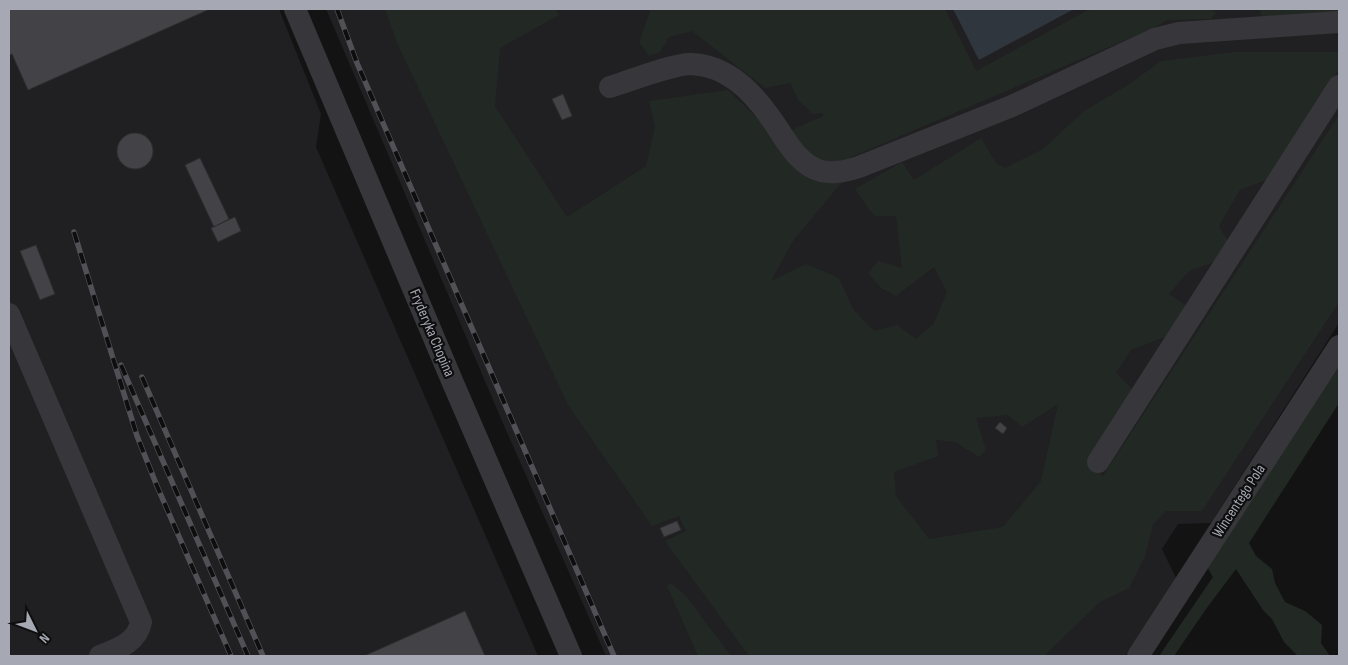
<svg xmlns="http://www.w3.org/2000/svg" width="1348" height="665" viewBox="0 0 1348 665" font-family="'Sofia Sans Condensed',sans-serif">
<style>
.built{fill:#201f21}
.green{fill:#222924;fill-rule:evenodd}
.water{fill:#30363e}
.building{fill:#434347;stroke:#2e2d30}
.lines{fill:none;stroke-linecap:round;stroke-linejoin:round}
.minor{stroke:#37373b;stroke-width:22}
.rail-casing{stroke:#505056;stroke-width:5.5}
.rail{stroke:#0e0e0f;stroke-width:4;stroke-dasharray:11;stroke-linecap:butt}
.labels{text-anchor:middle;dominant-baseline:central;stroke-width:4.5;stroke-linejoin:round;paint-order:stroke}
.street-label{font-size:15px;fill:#a6a8b3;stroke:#0e0e0f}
</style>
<rect width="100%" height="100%" fill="#131314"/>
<!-- built -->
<path class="built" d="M9,9H279L321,114L316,147L538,656H9Z
M326,9H1339V323L1211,523L1178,524L1162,549L1177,580L1125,656H606L505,428Z"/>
<!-- green -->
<path class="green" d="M385,9H555L559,15L500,48L495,106L567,217L646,166L655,127L649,101L728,90L757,118L787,132L823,116L822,113L813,114L798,100L790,83L765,88L692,31L669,37L660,52L649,56L639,42L651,9H945L976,71L1090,9H1211L1216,13L1211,19L1167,20L1154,28L849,158L852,170L793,241L771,281L806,264L839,278L853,309L874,331L897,325L916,339L934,323L947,292L934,267L896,296L881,288L868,273L878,261L902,268L896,216H874L855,189L902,162L914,180L981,138L996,163L1005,168L1043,149L1084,111L1128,85L1161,61L1235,52H1339V69L1271,178L1240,190L1219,226L1229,243L1214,262L1189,271L1169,294L1187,306L1165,337L1131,350L1116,373L1133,390L1086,463L1103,476L1339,115V302L1202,511H1166L1153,524L1145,556L1129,588L1100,602L1044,656H749L665,541L686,531L679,516L652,526L568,405L397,43ZM1058,404L1041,481L1003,527L929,539L896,496L894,472L938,456L936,440L955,442L979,457L986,450L976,418L1008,415L1022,427Z
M1261,9H1339V15L1263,16L1260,14Z
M1339,362V403L1249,543L1256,556L1272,569L1275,583L1285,602L1305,611L1322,625L1321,643L1330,656H1298L1284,642L1272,619L1263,610L1236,569L1206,609L1174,656H1159L1213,577L1207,567Z
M671,583L686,596L731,656H698L667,586Z"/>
<!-- water -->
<path class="water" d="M953,9H1074L979,60Z"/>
<!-- building -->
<path class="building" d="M9,9H210L28,90L12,54L9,55Z
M563,94L572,116L562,120L552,99Z
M117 151a18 18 0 1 1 36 0a18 18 0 1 1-36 0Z
M200,158L229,219L214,227L185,165Z
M235,217L241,231L218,242L211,228Z
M36,245L55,294L40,300L20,251Z
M1000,422L1007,428L1003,434L995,428Z
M677,521L681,530L664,537L660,528Z
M465,611L485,656H364Z"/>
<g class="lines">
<!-- minor -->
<path class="minor" d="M295,9L453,383L571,656
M610,87C630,81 672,64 691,64C726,65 751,90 770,117C784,136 796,164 821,171C834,174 846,171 859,167L1012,106L1155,39L1179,33L1339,22
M9,314L141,622C137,643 117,649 100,656
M1098,462L1339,86
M1138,656L1339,346"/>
<defs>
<path id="rail" d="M337,9L357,63L409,183L614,656
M74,232L137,436L157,486L231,656
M121,365L248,656
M142,377L263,656"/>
</defs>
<!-- rail casing -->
<use href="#rail" class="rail-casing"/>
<!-- rail -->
<use href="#rail" class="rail"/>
</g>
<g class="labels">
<!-- street labels -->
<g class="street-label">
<text transform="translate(432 333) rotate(67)">Fryderyka Chopina</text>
<text transform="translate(1239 501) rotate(-57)">Wincentego Pola</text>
</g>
</g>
<!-- border -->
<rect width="1348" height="665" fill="none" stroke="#a6a8b3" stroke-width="20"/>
<!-- north arrow -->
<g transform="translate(35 630) rotate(132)" stroke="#0e0e0f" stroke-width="4" paint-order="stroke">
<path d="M0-4L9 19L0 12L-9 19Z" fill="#a6a8b3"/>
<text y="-8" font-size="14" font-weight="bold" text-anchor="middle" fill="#a6a8b3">N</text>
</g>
</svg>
